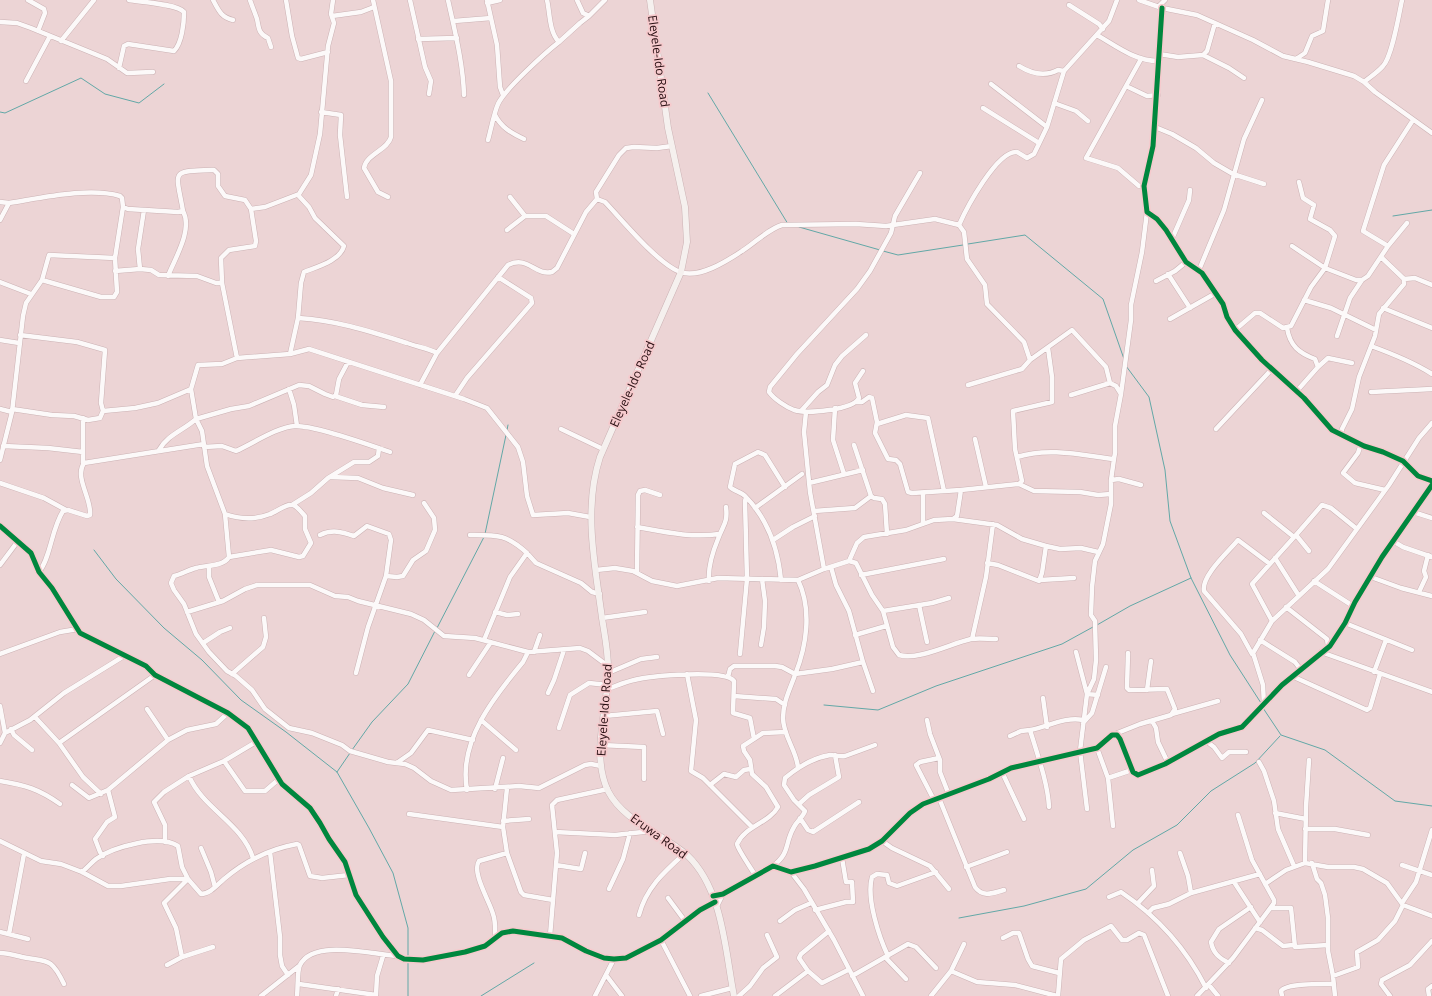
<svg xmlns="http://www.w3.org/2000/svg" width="1432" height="996" viewBox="0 0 1432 996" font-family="'Open Sans',sans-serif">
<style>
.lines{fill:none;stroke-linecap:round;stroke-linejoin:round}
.stream{stroke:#62a8a7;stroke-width:1}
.minor-casing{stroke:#cbb2b4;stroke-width:5.5}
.secondary-casing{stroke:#cbb2b4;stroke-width:7}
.minor{stroke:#fcf9f9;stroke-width:4.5}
.secondary{stroke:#f5f0ee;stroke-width:6}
.cycleway-casing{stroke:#f6cacd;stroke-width:8}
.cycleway{stroke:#00873e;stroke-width:5}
.labels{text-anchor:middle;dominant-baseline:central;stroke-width:3.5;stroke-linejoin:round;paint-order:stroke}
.street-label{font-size:12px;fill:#250c0f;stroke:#f6cacd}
</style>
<rect width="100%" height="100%" fill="#ecd4d5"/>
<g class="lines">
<!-- stream -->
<path class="stream" d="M708,93L788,224
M0,112L5,113L81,78L105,94L139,103L164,84
M1393,216L1432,210
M799,227L880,250
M968,244L1025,235L1103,299L1124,359
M883,251L898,255L963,245
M1126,366L1149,397L1165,470L1170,521L1191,578L1230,655L1261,703
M507,430L508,425
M485,534L506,435
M94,550L116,579L164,628L202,660L241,700L286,732L337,772L369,828L393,873L408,928V957
M1097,625L1130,606L1191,578
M437,628L484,537
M824,705L878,710L936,686L1062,644L1093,627
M1263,708L1281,735L1325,750L1395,801L1432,806
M352,750L372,722L408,684L435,631
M337,772L350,753
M959,918L1024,906L1086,889L1133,850L1177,825L1211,791L1255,763L1280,736
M408,962V996
M481,996L534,963"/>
<defs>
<path id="minor" d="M28,0L44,9L45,13L38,31
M213,0C219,11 221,17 233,20
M250,0C252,6 255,13 257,19C259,28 258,33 268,38L271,47
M286,0L292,36L298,58L301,59L328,52
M373,0L391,81V137C388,150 366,154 364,168L378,192L388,197
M410,0L425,67L431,81L429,94
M448,0C455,32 463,63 464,95
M487,0L497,45L500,87L503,95
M547,0C550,13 549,32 559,42L580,23L589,16
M577,0L583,13L589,16L605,0
M1139,0L1162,8L1197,15L1253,40L1283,56L1308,62L1354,76L1364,82L1375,92L1432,133
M487,3L500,0
M1069,5L1099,24L1103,29
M1159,6L1165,0
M1162,8L1153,146L1144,186L1147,212L1157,219L1166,230L1186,262L1202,273L1223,304L1227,317L1235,330L1262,360L1304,398L1332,430L1364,446L1383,452L1403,461L1418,476L1432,481
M332,16L361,12L374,7
M454,21L491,18
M0,22L17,23L31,28L107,59L127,73L153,72
M1097,35C1116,46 1135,61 1158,61
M418,39L457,38
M61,41L94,0
M1159,54L1178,57L1203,55L1207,51L1215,23
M1203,55L1229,68L1244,78
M1141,59L1086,158L1118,168L1139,186H1144
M1296,59L1305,53L1312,36L1323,31L1328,0
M1019,66C1032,74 1045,77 1058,70L1064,71
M119,68L124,46L128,44L174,51C182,43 184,23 184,12C177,4 141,2 129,0
M26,81L50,36
M1364,82C1370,77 1378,72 1383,66C1392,57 1399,14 1402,0
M991,84L1047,127
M1126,86L1147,96L1158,95
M1054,103L1076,111L1088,121
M983,108L1039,143
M321,112L341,115L340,135L347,197
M495,115C501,127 511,133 524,139
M1155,127L1172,134L1196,148L1214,163L1233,174L1264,184
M488,140C491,129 494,113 498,104C504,90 546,52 559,42
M298,195L309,207L315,218L344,246C340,261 316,267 304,272L301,283L298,318
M510,197L525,216
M597,199L605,202C623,221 657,263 680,272C699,279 727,261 742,251C755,243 768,229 782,225L856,224L886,226L935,219L959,225L964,232L967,259L985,285L987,304L1024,342L1030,360
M597,199L596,192L619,155L626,148L634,147L657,148L672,146
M0,202L9,203C41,198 89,187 120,196L122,198L123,207L128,209L178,212L183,211C176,170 169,171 214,170L218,174V186L225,196L245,200L251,209L265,207L299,194L311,175L320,134L328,46L334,23L331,14L333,0
M0,220L9,203
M959,225C966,209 997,150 1017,152L1027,158L1034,154L1047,127L1064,71L1109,21L1117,0
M507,230L525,216H546L574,234
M1172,239L1189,200L1190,190
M1292,246L1325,268L1335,236L1330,230L1310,219L1314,205L1303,198L1299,182
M1388,246L1363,231L1384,165L1413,120
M140,269L138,249L144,210
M1199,270L1224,210L1244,139L1262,100
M115,271L140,269L151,270L159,275L197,276L216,283H222
M1168,274L1190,308
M168,276C175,258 193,230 183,211
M1404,279L1415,278L1432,285
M42,280L101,297H114L117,292L115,258L123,207
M1156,281L1175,271L1186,262
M0,282L31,294
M1304,300L1331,308L1376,330
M1383,308L1432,328
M1170,319L1216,293
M1287,328C1290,346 1299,353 1315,359L1318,367
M1235,330L1255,313H1260L1283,328L1291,326L1311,287L1325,268L1356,280H1362L1368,276L1388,246L1407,223
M1337,336L1350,298L1362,280
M0,340L19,343
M1371,346C1393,354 1413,362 1432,374
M290,354L298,318C336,320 372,332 407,343C418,347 427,348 437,353
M237,358L222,283L221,258L229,250L255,246L256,241L251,209
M863,371L855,383L859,398C853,410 807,414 794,410C786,407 774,399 769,392L770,387L797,354L857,289L870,271L891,233L895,216L920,173
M420,385L437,353L508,265C528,255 535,276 552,272L557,268L586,212L597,199
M968,385L1022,369L1030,360L1072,330L1106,367L1110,383
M289,389L294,405L297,426
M1296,392L1318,367L1328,358L1352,363
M1371,392L1432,389
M1071,395L1110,383L1116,386L1121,394
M335,396L362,405L384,407
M455,396L467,378L532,303L531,298L498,277
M856,402H862L869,397L872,398L877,422L875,433L888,459L896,460L900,464L908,492L912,493L961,490
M835,408L833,440L844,474
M0,409L12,412
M12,409L52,415L74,416L88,420L100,418L103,411L101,403L105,350L77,342L20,335
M103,411L135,408L158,403L191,389
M801,411L818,392L827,385L835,365L842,356L866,335
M806,412L804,432L810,492L824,569
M83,418V463
M877,424L906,415L928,418L944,491
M561,429L603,449
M1216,429L1272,369
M1341,434L1342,429L1352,409L1359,377L1375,336L1379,314L1404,284V279L1381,257
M975,439L986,487
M1361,444L1358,453L1343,473L1355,483L1385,490
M854,445L871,496L874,498L882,499L885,504L887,534
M3,446L48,448L83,452
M204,447L222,446L236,451C254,443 277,427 295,426C314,425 370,445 390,452
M159,450C167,435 184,430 196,419L191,389L198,365L222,364L237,358L290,354L309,349L464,399L487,408L518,447L523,462L527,496L533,515L568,513L590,517
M1017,457C1048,447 1082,455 1114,459L1111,480V504L1103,544L1095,561L1092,587L1091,615L1095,621L1096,660L1094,679L1087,694L1098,695
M1114,459L1115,453V426L1121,394L1131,320V305L1142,252L1147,212
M0,460L12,412L23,316L26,303L42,280L49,255L115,258
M331,477L358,478L383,488L413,495
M1111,480L1119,479L1141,485
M0,483L44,498L66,510
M809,483L863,470
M1019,484L1022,481L1015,449L1013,411L1052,402V377L1048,348
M292,505L311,493L328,478L354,462H369L378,456L379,448
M755,508L802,474
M814,511L855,508L871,496
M1413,512L1432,518
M1264,513L1294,537
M225,514L229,557L271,550L299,557L303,556L311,543L305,529V516C302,513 297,506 293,505C287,503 276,512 270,514C255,520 239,519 225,514L207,466L202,431L196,419L231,409L249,406L299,385L309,386L325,394L333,397L336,395L339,379L348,362
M953,519L957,516L961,490L1019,484L1034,491L1080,492L1098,495L1111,494
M923,523V493
M0,526L31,553L39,572L52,588L80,633L146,666L155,675L228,713L248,728L282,784L310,808L320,823L329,839L345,862L356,895L383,937L398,956L404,959L423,960L465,952L485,946L502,933L513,931L562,938L586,951L604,958L614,959L626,958L661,940L700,910L715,902
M637,527C665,532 691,538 719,534
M320,535C332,529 342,532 354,536L367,526L389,534L391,540L386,576L397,577L403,576L413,560L426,551L435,530L434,518L424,503
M470,535C497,535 506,534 527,553
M1296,535L1322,505L1331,508L1357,529
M773,540L793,527L815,516
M1393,541L1403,547L1432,557
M229,557C223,567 205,565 196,568C188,570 182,574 174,576L171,583L174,590L184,604L196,634L209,652L227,671L236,676L252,690L265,709L289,728L312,733L342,745L350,751L388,762L405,764L414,768L431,781L451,790L519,786L539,788L585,765L591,764L601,766
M1275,558L1299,596
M849,561L856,563L872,595L883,611L893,647L899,655C918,661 952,643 971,639C979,638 988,639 996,639
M987,563L998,565L1039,581L1042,573L1046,546
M0,565L18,541
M209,566V577L219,602
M831,567L836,585L849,611L863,662L873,691
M596,570L615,568L633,571L652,581L677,586L718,578L798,580L824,569L849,561L857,543L864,537L906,530L934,520L953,519L997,525L1022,539L1046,546L1060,549L1081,548L1098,552
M39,572C51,557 51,530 63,511L68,510L87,516L90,515C92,499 74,477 84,463L204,444
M637,573L638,495L640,491L645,490L660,495
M861,575L944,559
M1371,577L1401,588L1432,596
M781,580C778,549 768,519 745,496C741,492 734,491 730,487L735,464L758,452L765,455L785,487
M798,580C812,609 807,645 795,675C790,689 783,702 783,718C783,736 797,751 798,768
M1040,580L1074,578
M709,581C708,568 713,551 718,539C723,525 728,523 726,507
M1314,581L1353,606
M1419,592L1426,577L1424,571L1428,555
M919,605L927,642
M1286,607L1327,639L1328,646
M883,611L932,603L949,598
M187,612L223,601L245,589L257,585H310L335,596L348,597L358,601L411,614L424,620L444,636L475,638L528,652L580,648L588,651L608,666
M495,612L507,615L518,614
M602,618L645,612
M1272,621L1252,584L1296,535L1309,551
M1345,623L1412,650
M855,635L886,626
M972,639L986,577L993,524
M484,640L510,577L527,553L536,563L581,583L592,592L600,594
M1260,640L1295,662L1301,670
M203,643L220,632L230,628
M761,645L764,627L765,601L762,579
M534,652L540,635
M1076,652L1087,694L1080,751L1087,809
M1321,652L1432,692
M0,654L60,632L78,629
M740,654L747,579L745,501L746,498
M1252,654L1241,634L1204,591C1201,576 1228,552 1238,540L1270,564
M1374,672L1386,640
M356,673L368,627L386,576
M608,673L641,659L657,657
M232,674L263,647L266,637L264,618
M687,674L696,720L691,771L703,778L752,827
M469,675L491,642
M728,677L730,669L734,666H775L782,667L795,674L832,669L863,662
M1294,677L1367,710L1370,708L1380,674
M607,689C616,686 625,682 634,680C650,676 725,669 734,681L733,713L750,718L754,739
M1147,690L1151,661
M548,693L554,680L564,650
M734,696L776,699L785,705
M1043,698L1047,727
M1264,705L1263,685L1253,653L1272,621L1328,569L1389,485L1419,438L1432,423
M0,706L5,733L0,743
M147,709L168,740
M1172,714L1218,701
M604,716L657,711L663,734
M35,717L59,743L83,777L101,794
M481,720L516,750
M927,720L930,734L940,760V772L949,795
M1152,721L1156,728L1158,742L1168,763
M1083,723L1092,713L1106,667
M559,728L570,695L589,683L608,685
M11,729L14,735L32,750
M1030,730C1047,727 1066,716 1083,720
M5,733L30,720L64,693L124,656
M1115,734L1140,724L1171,715L1175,709L1167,689L1129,690L1127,688L1128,653
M1010,736L1021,731L1030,730C1037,753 1048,784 1049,807
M1206,741L1214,747L1222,758L1229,752H1246
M59,743L155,675
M601,745L644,747V779
M1097,748L1108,778L1113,826
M224,761L245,791H265L279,779
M398,762L411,753L428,730L473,740
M1259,762L1264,771L1274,801L1278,829L1294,866
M1002,772L1024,819
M189,776C203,809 242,823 253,858
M1108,778L1132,770
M0,781C25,785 39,789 60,804
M72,785L89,798L108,790L168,740L187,730L216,724L228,713
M710,785L724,774L736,777L744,770L750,769
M507,788L503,827L507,853L521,892L524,895L553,900
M495,789L503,758
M467,790C458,741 494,697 523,662L528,652
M939,798L975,887C983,898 993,893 1004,890
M934,800L916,765L920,762L939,758
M799,804L809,795L839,777L835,755
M1275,813L1306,819
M409,814L503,827
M800,818L808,830L813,832L859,802
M503,821L529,819
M1305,829H1335L1368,835
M555,832L615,835L652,831
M0,841L41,861L61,864L82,872L108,886H121L170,879H188
M882,841L892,848L930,866L949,889
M165,842V825L154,802L164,792L189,776L224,761L256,742
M201,848L211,872L215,887
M270,852L280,937V955L282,966L288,975
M1180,853L1188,876L1191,893
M103,856L100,852L95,839L107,822L115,817L108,790
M1305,863L1306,807L1309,760
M1312,863L1317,879L1321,883L1325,895L1328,918V951L1333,976L1335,996
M556,865L581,869L585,853
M1402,865L1432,875
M773,866C791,852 784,844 794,827C797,821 803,817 805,811L794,800L784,785L785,778C798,767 812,758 830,755C835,755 839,757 845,756L875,745
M966,867L1007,852
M82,872C87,868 91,863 96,859C113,847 159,834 178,846L182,867L188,879L201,894C210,894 217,885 224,879C245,861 270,849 297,844L299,845L310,876L322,878L349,875
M791,872L804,889L834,940L863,996
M755,875C751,868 738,850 737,844C745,826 769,823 778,807L766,787L752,774L750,760L744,751L743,746L763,733L786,732
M1234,882L1260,922
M1265,884L1286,870L1305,863L1328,867H1354L1363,869L1387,883L1403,905L1432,916
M609,889L623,859L630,833
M713,896L723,894L773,866L791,872L815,866L869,849L882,841L910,813L923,804L989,779L1011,768L1097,748L1112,735H1117L1120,739L1133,772L1138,775L1165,764L1219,734L1242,727L1282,685L1330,646L1345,623L1355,602L1382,557L1432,485
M1109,897L1121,892C1158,917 1186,948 1206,988
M668,898L685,921
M1138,903L1154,886L1152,870
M1402,903L1416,882L1432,830
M717,906L723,894
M1271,908H1291L1295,947L1328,945
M815,910L846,902H853L852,882H846L842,858
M1148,913L1153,908L1169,904L1191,893L1260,874
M639,915C646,888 664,872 684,854
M780,921L795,910L811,903
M1255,928L1262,930L1283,946L1293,945
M829,931L801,954L799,958L808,971L822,983L848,970
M0,932L28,939
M9,934L24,854
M550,936L557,853L552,805L557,800L608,789
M1003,938L1013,933H1019L1028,959L1032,966L1059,973
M495,939C495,931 496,922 493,914C490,902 471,872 479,861L507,853
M661,940L690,996
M0,953C8,953 14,955 22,957C48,962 51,957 64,984
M888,956C879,937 866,898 872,877L877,874L887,875L889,883L897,886L936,872
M182,957L176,928L164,903L188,879
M885,957L906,979
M1229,963C1219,958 1213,953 1211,942L1219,929L1251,907
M167,965L182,957L213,947
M951,971L977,982L1015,985L1057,996
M606,975L622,996
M852,976L908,944L916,947L936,968
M1333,976L1358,967L1357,952L1378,940L1395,921L1403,905
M299,984L376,995L377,976L383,956
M1209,985L1218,996
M261,996L299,966
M297,996C298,989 297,970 300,965C313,938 374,955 398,956
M336,996L338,989
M595,996L614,959
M701,996L732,988
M739,996L750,986L763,968L777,957L767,935
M775,996L808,971
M931,996L951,971L964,944
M1058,996L1061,959L1084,940L1111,926L1122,940H1127L1139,933L1144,935L1168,996
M1197,996L1233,958L1274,903V900L1252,860L1238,815
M1282,996L1281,991C1286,983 1322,984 1334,984
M1390,996L1381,984L1382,980L1410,965L1432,941
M1429,996L1428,989L1432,986"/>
<path id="secondary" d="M650,0L668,128L685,207L687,242L681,272L600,457C583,509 595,565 602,618C605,637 609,655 608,675C607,712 591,755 608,791C624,822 662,833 687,855C723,889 725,950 734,996"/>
</defs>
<!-- minor casing -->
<use href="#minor" class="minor-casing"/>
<!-- secondary casing -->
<use href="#secondary" class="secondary-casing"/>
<!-- minor -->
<use href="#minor" class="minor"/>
<!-- secondary -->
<use href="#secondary" class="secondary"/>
<defs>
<path id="cycleway" d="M1162,8L1153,146L1144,186L1147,212L1157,219L1166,230L1186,262L1202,273L1223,304L1227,317L1235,330L1262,360L1304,398L1332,430L1364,446L1383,452L1403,461L1418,476L1432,481
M0,526L31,553L39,572L52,588L80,633L146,666L155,675L228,713L248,728L282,784L310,808L320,823L329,839L345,862L356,895L383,937L398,956L404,959L423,960L465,952L485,946L502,933L513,931L562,938L586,951L604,958L614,959L626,958L661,940L700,910L715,902
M713,896L723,894L773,866L791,872L815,866L869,849L882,841L910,813L923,804L989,779L1011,768L1097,748L1112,735H1117L1120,739L1133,772L1138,775L1165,764L1219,734L1242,727L1282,685L1330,646L1345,623L1355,602L1382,557L1432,485"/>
</defs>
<!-- cycleway casing -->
<use href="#cycleway" class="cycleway-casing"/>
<!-- cycleway -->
<use href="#cycleway" class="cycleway"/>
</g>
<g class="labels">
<!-- street labels -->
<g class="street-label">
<text transform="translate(659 61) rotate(82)">Eleyele-Ido Road</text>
<text transform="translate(632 384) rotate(-66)">Eleyele-Ido Road</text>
<text transform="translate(604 710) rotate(-86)">Eleyele-Ido Road</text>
<text transform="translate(659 836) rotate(36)">Eruwa Road</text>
</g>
</g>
</svg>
